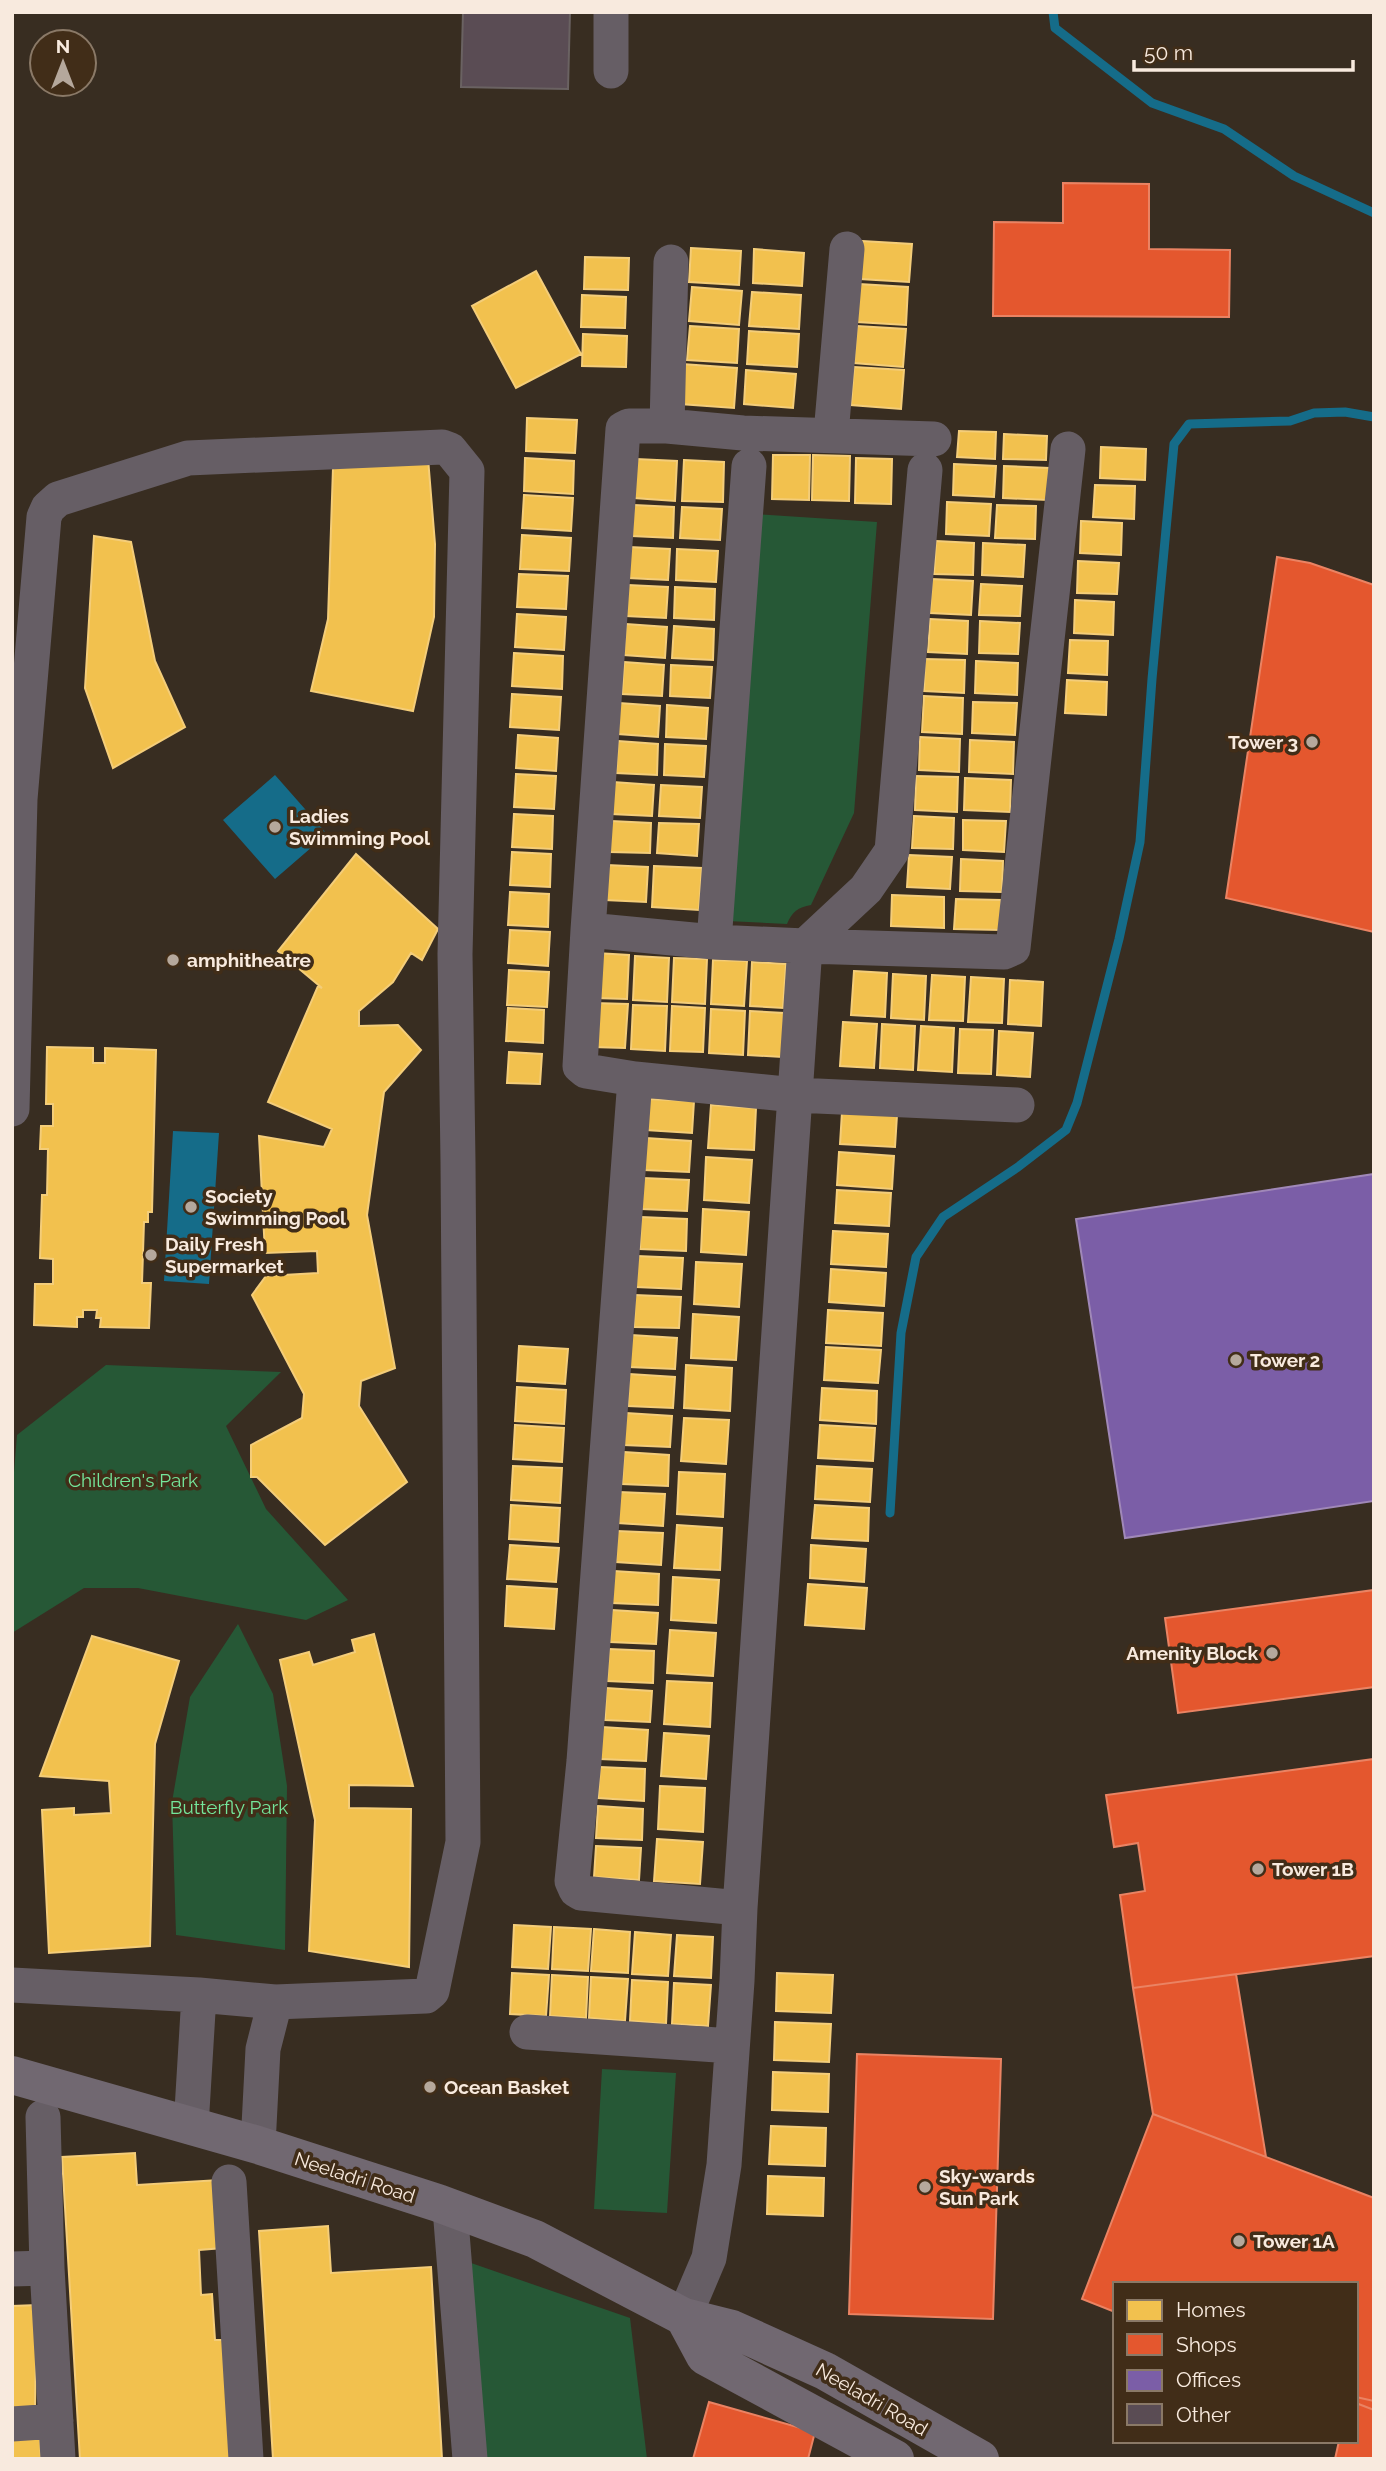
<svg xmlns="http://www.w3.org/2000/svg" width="1386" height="2471" viewBox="0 0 1386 2471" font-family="Raleway,sans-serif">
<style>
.green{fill:#265836}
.water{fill:#156c89}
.homes{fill:#f2c14e;stroke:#f4cd79;stroke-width:2}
.shops{fill:#e4572e;stroke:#ea8363;stroke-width:2}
.offices{fill:#7b5ea7;stroke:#a088b8;stroke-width:2}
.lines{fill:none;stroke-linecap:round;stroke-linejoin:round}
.stream{stroke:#156c89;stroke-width:9}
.building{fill:#5a4c54;stroke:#6a6262;stroke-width:2}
.street{stroke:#665e65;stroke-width:35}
.secondary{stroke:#716871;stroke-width:38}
.poi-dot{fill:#b5a89c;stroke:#412d18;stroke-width:2.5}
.labels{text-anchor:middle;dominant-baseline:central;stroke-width:7;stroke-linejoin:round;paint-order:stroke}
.poi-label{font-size:19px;font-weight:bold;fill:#f8eade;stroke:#412d18;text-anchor:start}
.park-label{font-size:19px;fill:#74e69b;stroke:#412d18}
.street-label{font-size:19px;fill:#f8eade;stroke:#412d18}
</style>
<rect width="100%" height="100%" fill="#382d21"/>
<!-- green -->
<path class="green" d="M756,514L877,522L854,813L811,905C798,907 792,912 787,924L727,921Z
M106,1365L281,1372L226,1426L266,1509L348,1600L306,1620L138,1588H84L12,1633V1497L17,1435Z
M238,1624L273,1694L287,1786L285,1950L176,1935L172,1802L190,1697Z
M602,2069L676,2073L667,2213L594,2209Z
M451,2256L630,2318L647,2459H468Z"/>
<!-- water -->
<path class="water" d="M275,775L327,834L275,879L223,820Z
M173,1131L219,1133L209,1284L164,1281Z"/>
<!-- homes -->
<path class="homes" d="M862,241L912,244L909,282L860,279Z
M691,248L741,251L739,285L689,282Z
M754,249L804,253L802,286L753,283Z
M585,257L629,258L628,290L584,289Z
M536,271L581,354L516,388L472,306Z
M859,284L908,287L906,325L857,322Z
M692,287L742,291L739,325L689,321Z
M752,292L801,295L799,329L749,326Z
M582,295L626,297L625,328L581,327Z
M690,326L739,329L737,363L687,360Z
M857,326L906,329L903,367L854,363Z
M749,331L799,334L797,367L747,364Z
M583,334L627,336L626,367L582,366Z
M682,364L737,368L734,408L680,404Z
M854,367L904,370L901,409L851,405Z
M746,370L796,374L793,408L744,404Z
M527,418L577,420L575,453L526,451Z
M959,431L996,432L995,459L957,457Z
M1004,434L1047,436L1046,460L1003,459Z
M1101,447L1146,449L1145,480L1100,478Z
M773,455H810L809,500L772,499Z
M813,455L850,456L849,501L812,500Z
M428,458L435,544L434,617L413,711L311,691L328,619L333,468Z
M525,458L574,461L573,494L524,491Z
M856,458L892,459L891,504L855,503Z
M636,459L677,461L675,501L634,498Z
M684,460L724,462L723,502L682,501Z
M954,464L996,466L994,497L953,495Z
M1004,466L1049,468L1047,500L1003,498Z
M1095,485L1135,486L1134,519L1093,517Z
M524,495L573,498L571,531L522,528Z
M947,502L991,504L989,536L946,534Z
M634,505L674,507L673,538L632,536Z
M997,505L1036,506L1035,539L995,538Z
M682,507L722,509L720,540L680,538Z
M1081,521L1122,523L1121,555L1080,553Z
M522,535L571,538L569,571L520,569Z
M94,536L131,542L155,661L185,727L113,768L85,688Z
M936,541L974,543L973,575L934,574Z
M983,543L1025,545L1023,577L982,575Z
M629,547L670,549L668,580L628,578Z
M677,549L718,551L716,582L676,580Z
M1078,561L1119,563L1117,594L1077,593Z
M519,574L568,576L566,609L517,607Z
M932,579L973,581L971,615L930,613Z
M981,584L1022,586L1020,616L979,615Z
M628,585L668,587L666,618L626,616Z
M675,587L715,589L714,620L674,618Z
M1075,600L1114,602L1113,635L1074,633Z
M517,614L566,617L564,650L515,647Z
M930,619L968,621L967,654L928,652Z
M980,621L1020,623L1018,654L979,653Z
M626,624L667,627L665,658L624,655Z
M674,626L714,629L713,660L672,658Z
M1070,640L1108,641L1107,675L1068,673Z
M514,653L563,656L562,689L512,686Z
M925,659L965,660L964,693L924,691Z
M976,661L1018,663L1017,695L975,693Z
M624,662L664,665L662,696L622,694Z
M671,665L712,667L710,698L670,696Z
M1067,680L1107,682L1106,715L1065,713Z
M512,694L561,697L559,730L510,727Z
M924,696L963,698L962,734L922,732Z
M973,702L1017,703L1015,735L972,733Z
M619,703L660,706L658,737L618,734Z
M667,705L708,708L706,739L666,737Z
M518,735L558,738L556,771L516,768Z
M920,737L960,739L959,772L919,770Z
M970,740L1014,742L1013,774L969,772Z
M618,741L658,744L657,775L616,773Z
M665,744L706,746L704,777L664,775Z
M516,774L556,776L554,809L514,807Z
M916,776L958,777L957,812L915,810Z
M965,778L1011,780L1010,812L964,810Z
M613,782L654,785L652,816L611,814Z
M661,785L702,787L700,818L659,816Z
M514,814L553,816L552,849L512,847Z
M914,816L954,818L953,849L912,848Z
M963,820L1006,821L1004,852L963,850Z
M611,821L651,823L650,853L610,852Z
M659,823L699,824L697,856L657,853Z
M512,852L551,854L550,887L510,885Z
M356,854L438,929L422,960L411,953L393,982L359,1011V1026L398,1025L421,1050L384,1092L367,1215L395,1368L361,1381L359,1406L407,1482L325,1545L257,1477H251V1445L302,1418L304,1394L252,1295L266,1276L318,1273L317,1251L265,1253L259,1136L324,1147L332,1129L268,1102L318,986L322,988L278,951Z
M909,855L952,857L950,889L907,887Z
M961,859L1003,861L1002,892L960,891Z
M607,865L648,867L646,902L605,900Z
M654,866L702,868L699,910L652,907Z
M510,892L549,894L548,927L508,925Z
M892,895L944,897V928L891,926Z
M956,899L1001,900V930L954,929Z
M510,930L550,932L548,966L508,963Z
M596,953L629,955L627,999L594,998Z
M635,956L669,958L667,1002L633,1000Z
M674,958L707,959L705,1004L672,1002Z
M713,960L747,961L744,1006L711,1004Z
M752,962L786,964L783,1008L750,1006Z
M509,970L549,972L547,1007L507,1005Z
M854,971L887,973L885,1017L851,1015Z
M893,974L926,976L924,1020L891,1018Z
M932,975L965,977L963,1021L929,1020Z
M971,977L1004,979L1002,1023L968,1022Z
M1010,980L1043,982L1041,1026L1008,1024Z
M594,1003L628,1004L625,1048L592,1047Z
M633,1005L667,1006L665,1051L631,1049Z
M672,1006L705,1008L703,1052L670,1051Z
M508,1008L544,1010L543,1043L506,1041Z
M711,1009L745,1011L743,1055L709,1053Z
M750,1011L784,1013L782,1057L748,1055Z
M843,1022L877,1024L874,1068L840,1066Z
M882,1024L915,1026L913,1070L880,1068Z
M921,1026L954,1028L952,1072L918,1070Z
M960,1029L993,1030L991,1074L958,1073Z
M999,1031L1033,1033L1030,1077L997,1075Z
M47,1047L93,1048V1063H105V1048L156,1050L152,1212H148V1222H144L142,1283H151L149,1328L100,1327L101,1318H96L97,1310H83V1317H77V1327L34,1325L35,1284H53V1259L40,1258L42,1195H47L48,1149H40L41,1126H53V1104H46Z
M509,1052L542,1054L540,1084L507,1083Z
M648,1099L694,1101L692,1133L646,1130Z
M711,1105L756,1108L754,1150L708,1148Z
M842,1112L897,1115L895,1147L840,1144Z
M646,1138L691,1141L689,1172L644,1170Z
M839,1152L894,1156L892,1189L837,1185Z
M706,1157L752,1160L749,1203L704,1200Z
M643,1178L689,1180L687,1211L642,1209Z
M837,1190L891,1193L889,1226L835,1223Z
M703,1209L749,1212L746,1255L701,1252Z
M641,1217L687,1219L686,1251L640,1249Z
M833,1231L888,1234L886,1267L831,1264Z
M637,1256L683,1258L681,1289L636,1287Z
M696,1262L742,1264L739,1307L694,1304Z
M831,1269L886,1273L884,1306L829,1302Z
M635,1295L681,1297L679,1328L634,1327Z
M828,1310L883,1313L881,1346L826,1343Z
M693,1314L739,1317L736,1360L691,1358Z
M631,1335L677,1338L675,1369L629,1367Z
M519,1346L568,1349L565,1384L517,1381Z
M826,1347L881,1350L878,1383L824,1380Z
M686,1365L732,1368L730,1411L684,1408Z
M629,1374L675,1377L673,1408L628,1406Z
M517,1387L566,1390L564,1424L515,1421Z
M822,1388L877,1391L876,1424L820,1420Z
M626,1413L672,1416L670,1447L624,1445Z
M684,1418L729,1420L726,1464L681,1461Z
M515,1425L564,1428L562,1462L513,1459Z
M820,1425L875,1428L873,1461L818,1458Z
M624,1452L669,1455L668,1486L622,1484Z
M513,1466L562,1468L560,1503L511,1500Z
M817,1466L872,1469L870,1502L815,1499Z
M679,1472L725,1474L723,1517L677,1514Z
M619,1492L665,1494L663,1526L618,1523Z
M511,1505L560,1508L558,1542L509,1539Z
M815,1505L869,1508L868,1541L812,1538Z
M677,1525L722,1528L720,1570L674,1568Z
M617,1531L663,1533L661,1565L616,1562Z
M510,1545L559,1548L556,1582L507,1579Z
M811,1545L866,1549L864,1582L810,1578Z
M614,1571L659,1574L658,1605L612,1603Z
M673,1577L719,1580L716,1623L671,1620Z
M808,1584L867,1588L864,1629L805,1625Z
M507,1586L557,1589L554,1629L505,1626Z
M612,1610L658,1613L656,1644L610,1642Z
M670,1630L716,1633L713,1676L667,1673Z
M374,1634L413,1786L349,1785V1808L411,1809L409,1967L309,1951L315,1820L280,1660L309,1652L313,1665L355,1652L352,1640Z
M92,1636L179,1661L155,1744L150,1946L49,1953L42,1810L74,1808V1815L111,1813L109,1781L40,1776Z
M609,1649L654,1651L653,1683L607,1681Z
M667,1681L712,1683L710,1727L664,1724Z
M606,1688L652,1691L650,1722L605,1720Z
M602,1727L648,1730L646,1761L600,1759Z
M664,1733L709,1736L706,1779L661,1776Z
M600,1767L645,1769L644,1801L598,1798Z
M660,1786L705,1788L703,1832L658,1829Z
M598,1806L643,1809L642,1840L596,1838Z
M657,1839L703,1842L700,1884L654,1881Z
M596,1846L641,1848L639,1880L594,1877Z
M514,1925L551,1927L548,1969L512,1967Z
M554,1927L591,1929L588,1971L552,1969Z
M594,1929L630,1932L628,1973L591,1971Z
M635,1932L671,1935L668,1976L632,1974Z
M677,1935L713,1937L711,1978L674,1976Z
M512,1973L549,1975L546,2016L510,2014Z
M777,1973L833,1975L831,2013L776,2011Z
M552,1975L588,1977L586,2018L550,2016Z
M591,1977L628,1979L625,2021L589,2018Z
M632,1980L668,1982L666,2024L630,2021Z
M674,1983L711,1985L708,2026L672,2024Z
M775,2022L831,2024L829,2062L774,2060Z
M773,2072L829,2074L828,2112L772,2110Z
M771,2126L826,2128L825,2166L769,2164Z
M135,2153L137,2185L219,2180L223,2248L199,2250L201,2295L212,2294L215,2340H228L236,2459H80L62,2157Z
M768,2176L824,2178L823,2216L767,2214Z
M328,2226L331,2273L431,2267L442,2459H273L259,2231Z
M37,2305L35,2407L12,2408V2306Z
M40,2438L41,2459H12V2440Z"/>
<!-- shops -->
<path class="shops" d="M1063,183L1149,184V249L1230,250L1229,317L993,316L994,222L1063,223Z
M1277,557L1310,563L1374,585V932L1226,898Z
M1374,1590V1687L1178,1713L1165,1618Z
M1374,1759V1956L1133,1988L1120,1895L1145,1891L1138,1843L1114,1847L1106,1795Z
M1236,1974L1266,2157L1153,2114L1133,1988Z
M857,2054L1001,2059L993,2319L849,2314Z
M1153,2114L1374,2198V2410L1356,2403V2284H1115V2312L1082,2299Z
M1356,2397L1374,2401V2459H1335L1339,2441H1356Z
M709,2402L815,2432L808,2459H693Z"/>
<!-- offices -->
<path class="offices" d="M1374,1174V1501L1125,1538L1076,1219Z"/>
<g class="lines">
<!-- stream -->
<path class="stream" d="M1053,12L1055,28L1152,103L1224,129L1294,176L1374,213
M890,1513L901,1333L916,1257L943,1217L1018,1167L1066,1130L1077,1103L1119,939L1140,842L1152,679L1174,444L1189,424L1290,421L1314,413L1345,412L1374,417"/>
</g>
<!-- building -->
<path class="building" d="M463,12H570L568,89L461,87Z"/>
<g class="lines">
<!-- street -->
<path class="street" d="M611,12V71
M667,426L671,262
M831,434L847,249
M925,470L892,851L866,889L805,946L1004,952L1013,948L1068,449
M588,930L623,429L629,426H667L743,433L934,439
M714,942L749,466
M635,1079L795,1095L805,946L714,942L588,930L580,1066L586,1071L635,1079L584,1761L572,1881L576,1890L581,1893L740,1908L737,1981L724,2165L709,2258L684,2317
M12,1109L20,799L44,517L48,508L58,499L188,458L442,447L450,450L467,471L455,954L458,1162L463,1842L432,1991L426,1996L275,2002L199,1995L12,1985
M740,1908L795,1095L1017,1105
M527,2032L732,2046
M43,2117L47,2268L58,2459
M191,2127L199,1995
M258,2145L263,2049L275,2002
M229,2182L246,2459
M450,2208L470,2459
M12,2269L47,2268
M12,2424L56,2421"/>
<!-- secondary -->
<path class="secondary" d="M12,2075L258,2145L438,2203L535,2239L684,2317L732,2329L825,2371L980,2459
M684,2317L705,2356L895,2459"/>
</g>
<!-- markers -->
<g class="poi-dot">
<circle cx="1312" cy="742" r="7"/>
<circle cx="275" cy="827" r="7"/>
<circle cx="173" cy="960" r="7"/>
<circle cx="191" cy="1207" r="7"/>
<circle cx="151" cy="1255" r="7"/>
<circle cx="1236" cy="1360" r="7"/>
<circle cx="1272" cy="1653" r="7"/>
<circle cx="1258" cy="1869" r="7"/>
<circle cx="430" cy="2087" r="7"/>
<circle cx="925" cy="2187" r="7"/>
<circle cx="1239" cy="2241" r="7"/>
</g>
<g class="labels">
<!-- poi labels -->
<g class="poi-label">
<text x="1298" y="742" text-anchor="end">Tower 3</text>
<text x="289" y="816">Ladies<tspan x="289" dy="22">Swimming Pool</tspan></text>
<text x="187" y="960">amphitheatre</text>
<text x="205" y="1196">Society<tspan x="205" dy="22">Swimming Pool</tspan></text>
<text x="165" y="1244">Daily Fresh<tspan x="165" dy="22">Supermarket</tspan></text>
<text x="1250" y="1360">Tower 2</text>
<text x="1258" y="1653" text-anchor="end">Amenity Block</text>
<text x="1272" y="1869">Tower 1B</text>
<text x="444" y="2087">Ocean Basket</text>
<text x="939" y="2176">Sky-wards<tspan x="939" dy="22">Sun Park</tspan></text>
<text x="1253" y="2241">Tower 1A</text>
</g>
<!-- park labels -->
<g class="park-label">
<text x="133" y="1480">Children's Park</text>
<text x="229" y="1807">Butterfly Park</text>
</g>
<!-- street labels -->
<g class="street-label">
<text transform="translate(355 2177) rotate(18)">Neeladri Road</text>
<text transform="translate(872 2399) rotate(30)">Neeladri Road</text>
</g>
</g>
<!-- border -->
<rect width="1386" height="2471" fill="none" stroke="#f8eade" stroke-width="28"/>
<!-- legend -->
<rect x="1113" y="2282" width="245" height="161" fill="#412d18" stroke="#8a7967" stroke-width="2"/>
<rect x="1127" y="2300" width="35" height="21" fill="#f2c14e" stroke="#8a7967" stroke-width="2"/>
<text x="1176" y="2317" font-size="21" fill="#f8eade">Homes</text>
<rect x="1127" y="2334" width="35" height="21" fill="#e4572e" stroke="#8a7967" stroke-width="2"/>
<text x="1176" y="2352" font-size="21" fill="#f8eade">Shops</text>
<rect x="1127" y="2370" width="35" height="21" fill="#7b5ea7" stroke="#8a7967" stroke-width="2"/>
<text x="1176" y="2387" font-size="21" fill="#f8eade">Offices</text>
<rect x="1127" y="2404" width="35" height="21" fill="#5a4c54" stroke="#8a7967" stroke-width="2"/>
<text x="1176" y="2422" font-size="21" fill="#f8eade">Other</text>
<!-- north arrow -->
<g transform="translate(63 63)"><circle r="33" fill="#412d18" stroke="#8a7967" stroke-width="2"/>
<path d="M0-5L12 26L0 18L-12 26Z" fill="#b5a89c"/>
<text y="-10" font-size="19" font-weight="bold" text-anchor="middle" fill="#f8eade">N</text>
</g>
<!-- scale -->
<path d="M1134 60v10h219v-10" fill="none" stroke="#f8eade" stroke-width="3.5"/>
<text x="1144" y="60" font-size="21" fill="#f8eade" stroke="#412d18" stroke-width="5" paint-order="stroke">50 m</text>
</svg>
